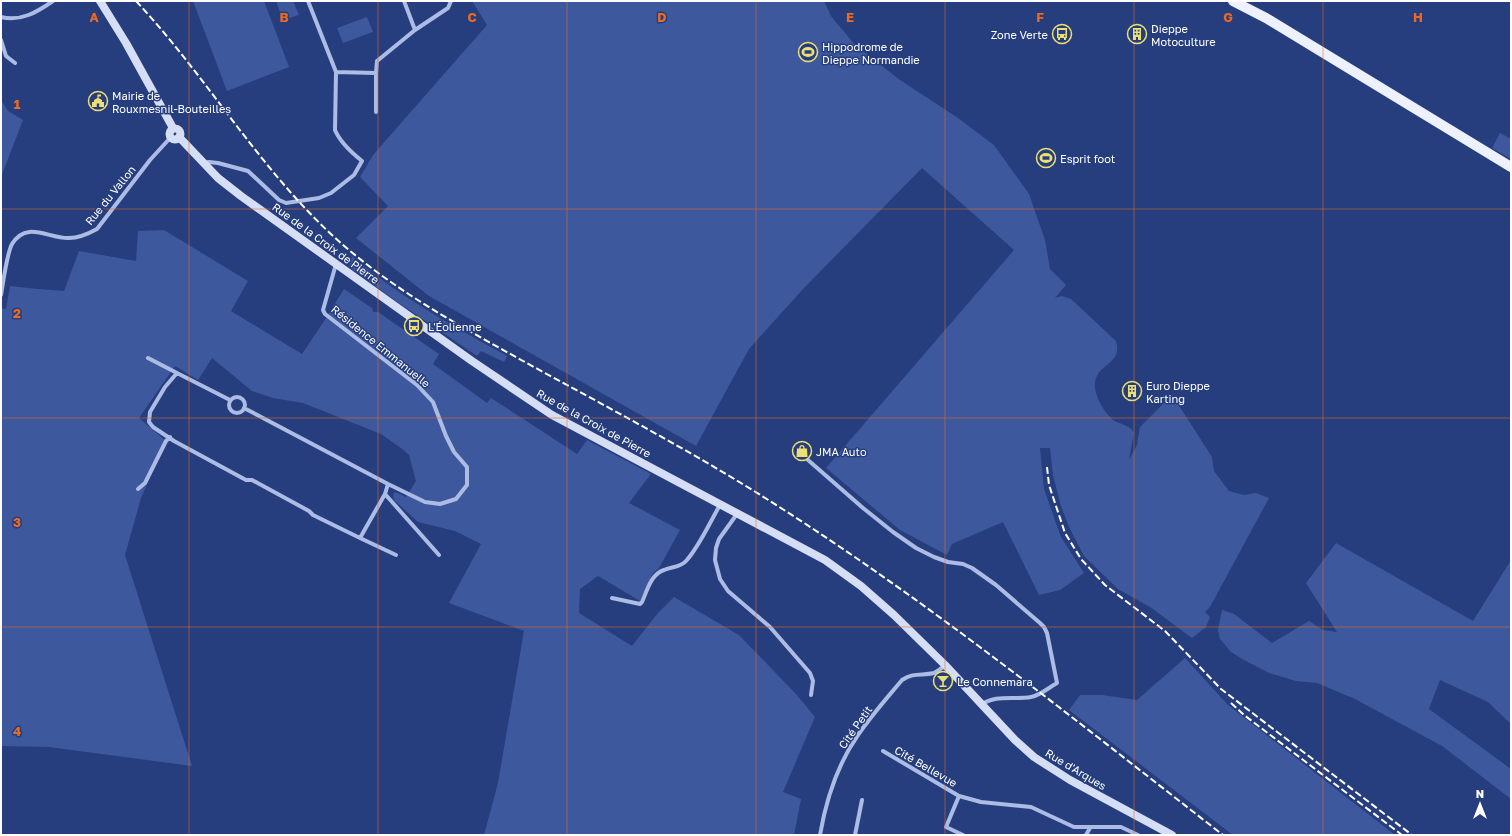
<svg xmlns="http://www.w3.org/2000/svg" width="1512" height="836" viewBox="0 0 1512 836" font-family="'Golos Text',sans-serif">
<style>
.green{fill:#3e589d}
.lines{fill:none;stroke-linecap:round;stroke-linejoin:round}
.minor{stroke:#acbce5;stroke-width:4}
.secondary{stroke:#d5def5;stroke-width:8}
.primary{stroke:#edf0fd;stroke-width:10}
.rail{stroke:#fff;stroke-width:2;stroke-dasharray:7 3;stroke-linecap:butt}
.grid{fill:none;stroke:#ea6a24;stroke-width:1;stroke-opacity:0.55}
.labels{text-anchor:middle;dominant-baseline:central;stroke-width:3;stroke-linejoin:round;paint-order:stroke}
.poi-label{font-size:11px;fill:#fff;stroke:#263e7e;text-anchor:start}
.street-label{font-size:11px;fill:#fff;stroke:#263e7e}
.grid-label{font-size:13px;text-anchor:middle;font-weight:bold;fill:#ea6a24;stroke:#263e7e;stroke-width:3;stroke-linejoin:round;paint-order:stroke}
</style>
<rect width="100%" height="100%" fill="#263e7e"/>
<!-- green -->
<path class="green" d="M193,1H264L289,67L227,91Z
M276,1H293L299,15L283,20Z
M472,1H824L831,16L855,45L900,80L958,118L994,145L1029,194L1045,240L1050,269L1066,285L1055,298L1062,296L1071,299L1116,341C1123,364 1098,363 1095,382C1093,394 1104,412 1113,420C1120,425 1126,423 1134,432L1129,460L1137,445L1140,427L1171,396L1176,401L1212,457L1214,471L1229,491L1244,495L1256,493L1269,498L1210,607L1205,612L1210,617L1206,627L1192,638L1150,607L1118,589L1084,556L1069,527L1060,503L1053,475L1050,448H1040L1044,489L1061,537L1084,573L1060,590L1039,595L1003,522L952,544L947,555L900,530L826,468L1014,250L922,168L804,288L749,349L696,446L429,296L356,238L388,206L360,177L373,155L487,25Z
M367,17L373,32L343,43L337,28Z
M1,100L8,111L23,120L1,177Z
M1500,133L1511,139V159L1492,148Z
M164,230L248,281L231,311L302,354L324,321L344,289L372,308L373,312H378L439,354L433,364L487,403L491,398L577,454L587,440L651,474L629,503L680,530L659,568L653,573L640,601L598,576L580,589L579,613L632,646L657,614L674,597L739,635L796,694L815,717L783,792L801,799L794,835H484L498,783L524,631L449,603L481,544L455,531L418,522L394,500L393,494L395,492L406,497L416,481L409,455L401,448L381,434L303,403L273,398L252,391L212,358L198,380L175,366L139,418L166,441L141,498L125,555L192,766L49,747L1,746V308L6,309L10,286L38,289L64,291L79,251L136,261L138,231Z
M352,256C398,296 453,326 507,356L504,362L481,351L477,356L396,301L349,267Z
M1336,543L1473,621L1511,560V724L1488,702L1440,680L1429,709L1511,769V799L1442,746L1355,699L1317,683L1296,681L1269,673L1244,660L1231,652L1220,639L1218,630L1222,610L1234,614L1272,643L1309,621L1323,630L1337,632L1306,583Z
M1185,658L1228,705L1395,835H1233L1069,710L1080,695H1102L1137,700Z"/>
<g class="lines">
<!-- minor -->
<path class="minor" d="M404,1L415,30
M1,17C21,22 37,12 53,1
M1,40L6,56L15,63
M336,72L376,73L377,61L415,30L448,8L451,1
M376,112V73
M203,163L209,162L218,163L248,171L279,200L286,203L319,198L331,193L354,175L362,161C352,153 340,142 335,130L336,72L308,1
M1,295C3,283 7,253 12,244C27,220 49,239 69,238C79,238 88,234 97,229L150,160L171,137
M148,358L177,373
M229 405a8 8 0 1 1 16 0a8 8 0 1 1-16 0Z
M230,400L177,373L165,387L150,412L149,422L153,427L174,441L246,480H252L309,511L313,515L360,538L385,494
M244,408L388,484L425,502L440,504L456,499L467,485V467L454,452L446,436L433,402L417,385L325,314L323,310L336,264
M808,460L863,508L893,532L916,548L934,557L948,562L963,564L972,568L996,585L1040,623L1044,627L1047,633L1057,683C1048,688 1041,695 1031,697C1015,700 995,694 981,705
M388,484L385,494L439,555
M138,489L145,483L166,441L170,437
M737,514L719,539L716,548L715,560L720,579L728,591L770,627L810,673L813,681L811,695
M360,538L396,555
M612,598L640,604L642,602C647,591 651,574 664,570C672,566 680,568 686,561C699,547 710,522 720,505
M883,751L959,796L981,802L1031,807L1074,827H1121L1138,835
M959,796L946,827L963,835
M820,835C826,800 837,765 858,735C871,716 887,698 902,680C914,672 922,676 934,673C938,671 942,668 945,665
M855,835L862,800
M1086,835L1090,828"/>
<!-- secondary -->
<path class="secondary" d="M100,1L126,43L173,128
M169.5 134a5.5 5.5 0 1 1 11 0a5.5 5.5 0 1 1-11 0Z
M179,137L218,178L241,196L472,361L552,415L825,560L861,586L894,615L945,665L1015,740L1034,757L1070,780L1172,835"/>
<!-- primary -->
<path class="primary" d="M1233,1L1266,18L1511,167"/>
<!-- rail -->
<path class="rail" d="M136,1C209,79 262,174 342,244C397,292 460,326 523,361C596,401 670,440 741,483C911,587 1066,713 1223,835
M1047,467L1049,485L1065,533L1081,559L1105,585L1165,631L1221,689L1412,835
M1231,703L1244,715L1402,835"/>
</g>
<!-- grid -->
<path class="grid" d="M189,1V835M378,1V835M567,1V835M756,1V835M945,1V835M1134,1V835M1323,1V835M1,209H1511M1,418H1511M1,627H1511"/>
<!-- icons -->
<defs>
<symbol id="bus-ring" viewBox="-11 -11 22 22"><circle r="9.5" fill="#263e7e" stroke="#eedf72" stroke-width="1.5"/><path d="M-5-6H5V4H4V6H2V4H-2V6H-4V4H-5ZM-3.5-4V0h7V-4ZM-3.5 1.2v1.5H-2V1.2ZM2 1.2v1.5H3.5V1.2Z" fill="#eedf72"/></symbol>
<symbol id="building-ring" viewBox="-11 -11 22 22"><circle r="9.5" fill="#263e7e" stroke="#eedf72" stroke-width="1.5"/><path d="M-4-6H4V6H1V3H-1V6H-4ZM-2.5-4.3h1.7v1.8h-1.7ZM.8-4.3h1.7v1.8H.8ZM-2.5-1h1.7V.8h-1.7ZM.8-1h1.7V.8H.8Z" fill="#eedf72"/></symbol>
<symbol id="stadium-ring" viewBox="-11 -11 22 22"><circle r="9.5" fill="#263e7e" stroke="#eedf72" stroke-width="1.5"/><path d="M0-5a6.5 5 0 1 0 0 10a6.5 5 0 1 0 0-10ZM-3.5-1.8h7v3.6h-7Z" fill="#eedf72"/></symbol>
<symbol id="civic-ring" viewBox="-11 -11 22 22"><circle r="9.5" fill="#263e7e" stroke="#eedf72" stroke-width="1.5"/><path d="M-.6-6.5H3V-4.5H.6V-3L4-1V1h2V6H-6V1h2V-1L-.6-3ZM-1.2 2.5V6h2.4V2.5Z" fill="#eedf72"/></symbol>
<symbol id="shop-ring" viewBox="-11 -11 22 22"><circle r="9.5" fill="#263e7e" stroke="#eedf72" stroke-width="1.5"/><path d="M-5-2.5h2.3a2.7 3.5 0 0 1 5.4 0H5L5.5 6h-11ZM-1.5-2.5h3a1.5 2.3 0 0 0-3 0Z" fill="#eedf72"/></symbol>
<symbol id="bar-ring" viewBox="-11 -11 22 22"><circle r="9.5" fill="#263e7e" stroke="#eedf72" stroke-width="1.5"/><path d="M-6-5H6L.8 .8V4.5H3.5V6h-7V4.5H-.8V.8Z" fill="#eedf72"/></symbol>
</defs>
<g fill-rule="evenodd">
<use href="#bus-ring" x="1051" y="23" width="22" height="22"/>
<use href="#building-ring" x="1126" y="23" width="22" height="22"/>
<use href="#stadium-ring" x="797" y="41" width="22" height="22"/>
<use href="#civic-ring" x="87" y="90" width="22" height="22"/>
<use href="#stadium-ring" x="1035" y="147" width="22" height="22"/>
<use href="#bus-ring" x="403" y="315" width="22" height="22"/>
<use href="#building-ring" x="1121" y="380" width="22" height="22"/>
<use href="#shop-ring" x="791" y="440" width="22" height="22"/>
<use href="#bar-ring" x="932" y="670" width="22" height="22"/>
</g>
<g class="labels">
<!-- poi labels -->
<g class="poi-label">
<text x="1151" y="28">Dieppe<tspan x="1151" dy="13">Motoculture</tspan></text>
<text x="1048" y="34" text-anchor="end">Zone Verte</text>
<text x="822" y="46">Hippodrome de<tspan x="822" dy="13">Dieppe Normandie</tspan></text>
<text x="112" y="95">Mairie de<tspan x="112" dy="13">Rouxmesnil-Bouteilles</tspan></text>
<text x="1060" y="158">Esprit foot</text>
<text x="428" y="326">L'Éolienne</text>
<text x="1146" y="385">Euro Dieppe<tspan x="1146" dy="13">Karting</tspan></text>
<text x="816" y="451">JMA Auto</text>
<text x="957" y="681">Le Connemara</text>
</g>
<!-- street labels -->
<g class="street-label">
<text transform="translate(110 195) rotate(-51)">Rue du Vallon</text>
<text transform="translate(326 243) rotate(36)">Rue de la Croix de Pierre</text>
<text transform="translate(381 346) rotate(39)">Résidence Emmanuelle</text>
<text transform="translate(594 423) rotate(29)">Rue de la Croix de Pierre</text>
<text transform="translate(855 727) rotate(-55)">Cité Petit</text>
<text transform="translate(926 766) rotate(30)">Cité Bellevue</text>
<text transform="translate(1076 769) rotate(31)">Rue d'Arques</text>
</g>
</g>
<g class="grid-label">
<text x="94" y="22">A</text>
<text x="284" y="22">B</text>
<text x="472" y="22">C</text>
<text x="662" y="22">D</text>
<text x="850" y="22">E</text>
<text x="1040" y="22">F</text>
<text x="1228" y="22">G</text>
<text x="1418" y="22">H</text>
<text x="17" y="109">1</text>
<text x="17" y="318">2</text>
<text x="17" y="527">3</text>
<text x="17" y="736">4</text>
</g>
<!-- border -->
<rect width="1512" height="836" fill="none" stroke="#ffffff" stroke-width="4"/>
<!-- north arrow -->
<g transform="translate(1480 804)" stroke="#263e7e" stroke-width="3" paint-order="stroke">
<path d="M0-3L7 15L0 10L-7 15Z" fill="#ffffff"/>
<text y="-6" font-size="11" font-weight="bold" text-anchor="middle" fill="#ffffff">N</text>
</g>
</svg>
